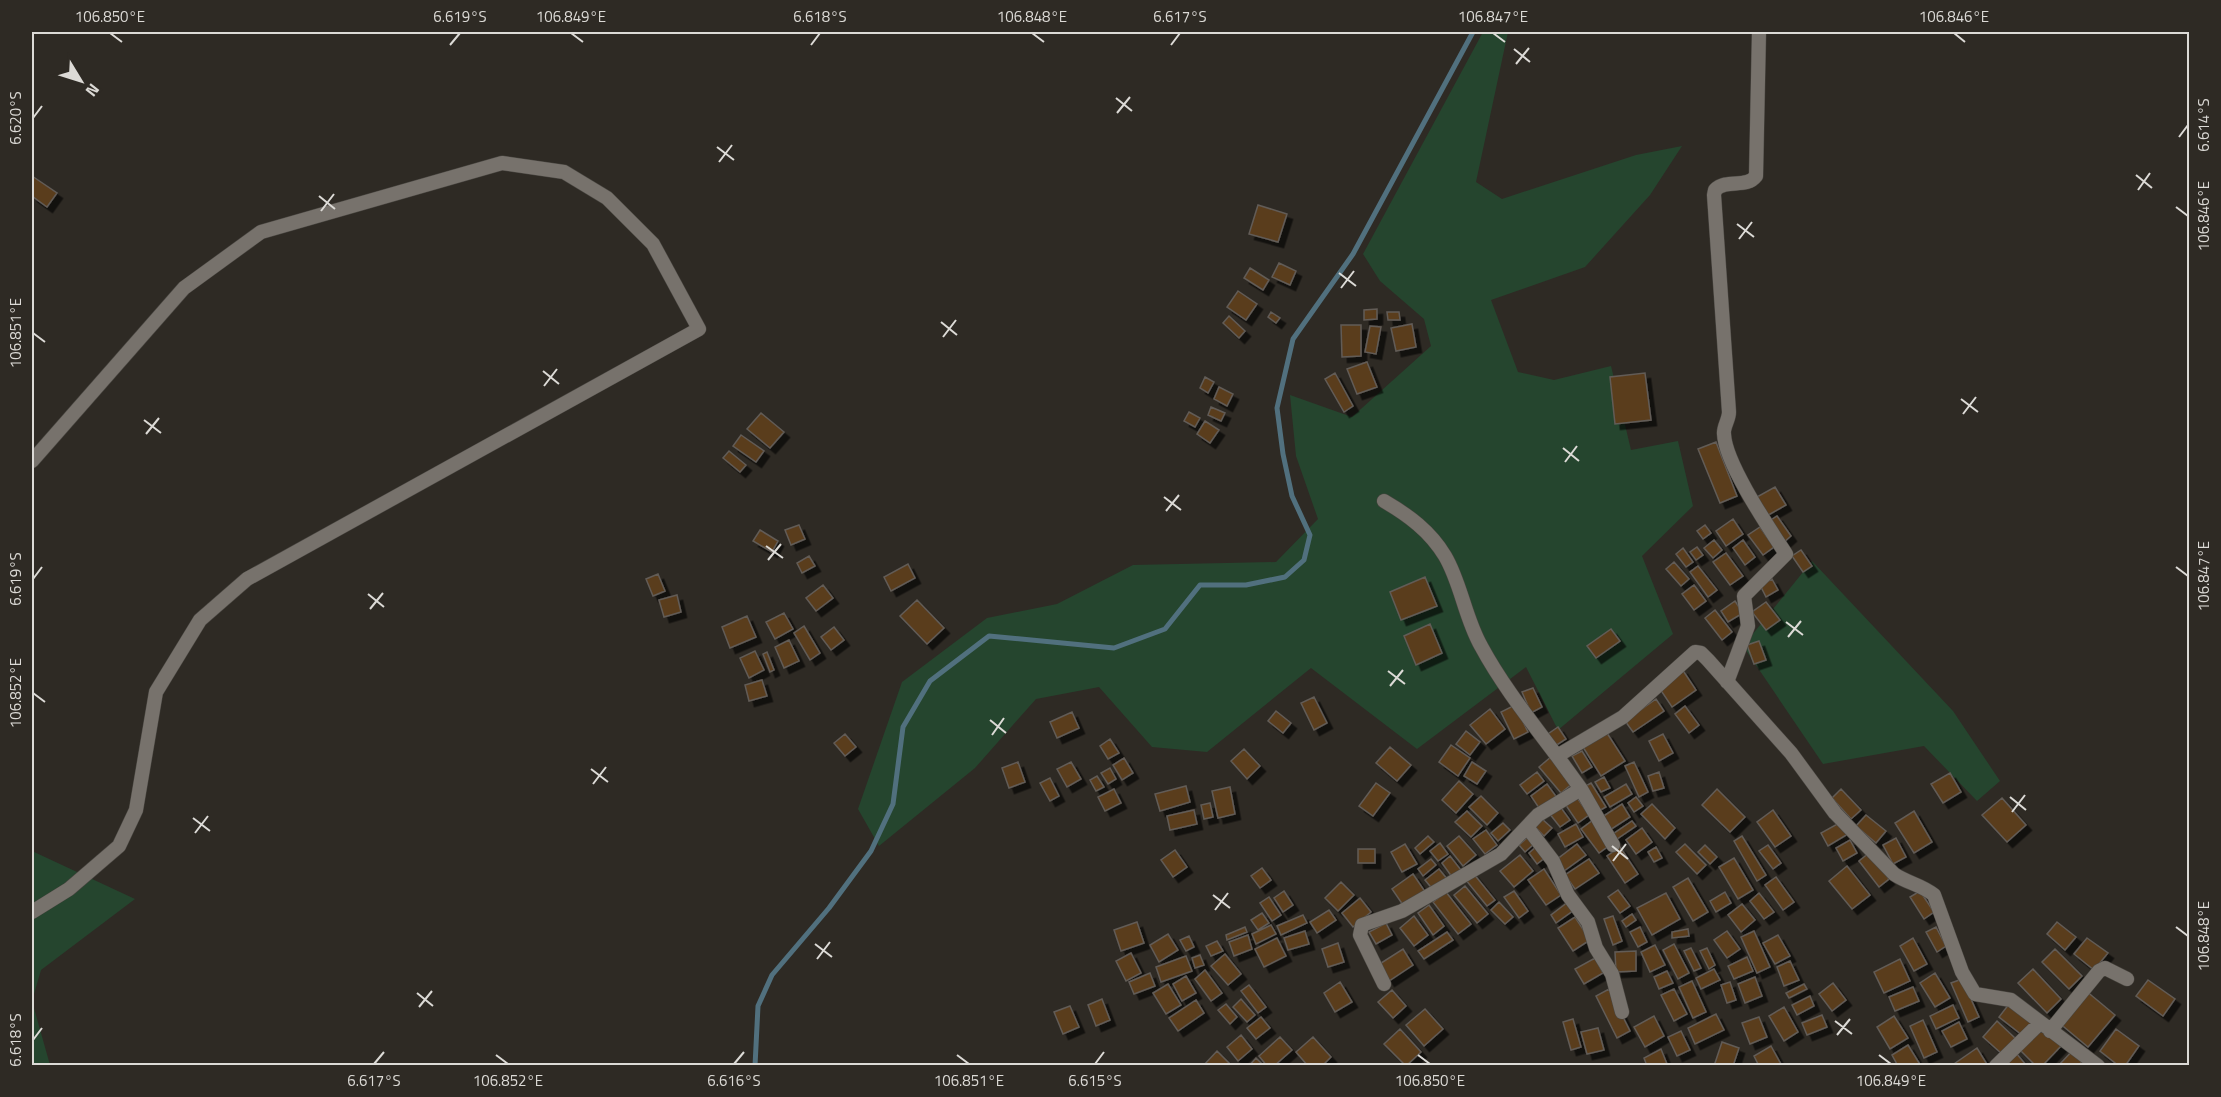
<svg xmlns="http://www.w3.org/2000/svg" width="2221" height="1097" viewBox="0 0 2221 1097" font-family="'Titillium Web',sans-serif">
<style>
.green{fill:#25452e}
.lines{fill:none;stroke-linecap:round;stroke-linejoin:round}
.stream{stroke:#51707e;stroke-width:5}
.building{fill:#5a3d1d;stroke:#625c57;stroke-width:1.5;filter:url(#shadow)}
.street-casing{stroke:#494641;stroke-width:15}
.street{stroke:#77726c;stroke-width:14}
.ticks{fill:none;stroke:#dcdad6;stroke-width:2}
.neatline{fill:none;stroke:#dcdad6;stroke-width:2}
.ticks-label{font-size:15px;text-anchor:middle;fill:#dcdad6}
</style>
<defs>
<filter id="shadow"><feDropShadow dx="5.5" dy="5.5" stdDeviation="0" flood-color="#0009"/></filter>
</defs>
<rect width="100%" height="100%" fill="#2e2a24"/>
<!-- green -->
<path class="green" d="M1483,32H1508L1476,182L1502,199L1636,155L1682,146L1650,195L1585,267L1491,300L1518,372L1554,380L1611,366L1631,450L1678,441L1693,506L1642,556L1673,634L1558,730L1526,667L1417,749L1311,668L1207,752L1152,747L1099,687L1036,699L975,768L879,846L858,809L902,682L987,618L1057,604L1133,565L1276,562L1318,519L1296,456L1290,395L1352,417L1431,346L1424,319L1380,281L1363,254Z
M1812,561L1953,711L2000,781L1977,801L1924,746L1823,764L1743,646Z
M32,851L135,899L41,970L32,1001L50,1065L32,1066Z"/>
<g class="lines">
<!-- stream -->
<path class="stream" d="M755,1066L758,1006L772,975L829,908L871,851L893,804L903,727L930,681L989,636L1114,648L1165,629L1200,585H1246L1285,577L1304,560L1310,535L1292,496L1283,454L1277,408L1293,339L1353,254L1473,32"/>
</g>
<!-- building -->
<path class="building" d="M32,176L57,193L47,207L32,196Z
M1258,205L1287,214L1278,242L1249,234Z
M1279,263L1296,271L1290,285L1272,277Z
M1250,268L1269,280L1263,290L1244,278Z
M1238,291L1257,304L1246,320L1227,307Z
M1377,309V319L1364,320V310Z
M1271,312L1280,318L1276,323L1268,317Z
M1387,312H1399L1400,320H1388Z
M1229,316L1245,331L1239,338L1223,323Z
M1412,324L1416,347L1396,351L1391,328Z
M1341,325H1361V356L1342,357Z
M1370,326L1381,327L1376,354L1365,352Z
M1367,362L1377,387L1357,394L1347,369Z
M1335,373L1353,406L1344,412L1325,379Z
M1645,373L1651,420L1615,424L1610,377Z
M1205,377L1214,382L1208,393L1200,388Z
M1219,387L1233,394L1227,406L1214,399Z
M1211,407L1225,413L1221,421L1208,415Z
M1189,412L1200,418L1195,427L1184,421Z
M761,413L784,432L770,448L747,429Z
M1205,421L1219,430L1210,443L1197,434Z
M741,435L764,451L756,462L733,446Z
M1716,442L1737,496L1720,503L1698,449Z
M729,451L746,465L740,472L723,458Z
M1775,487L1786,505L1765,517L1755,498Z
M1777,516L1791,536L1783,543L1768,522Z
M1733,519L1743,534L1726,546L1716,531Z
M799,525L805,539L791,545L785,530Z
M1705,525L1711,533L1703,539L1697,531Z
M1760,527L1774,547L1763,555L1748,535Z
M760,530L778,541L772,552L753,541Z
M1714,540L1722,550L1713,558L1704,548Z
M1743,540L1755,557L1745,565L1733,548Z
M1697,547L1703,555L1696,560L1690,552Z
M1683,548L1693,562L1686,567L1676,554Z
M1801,550L1812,566L1803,572L1792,556Z
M1726,553L1743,576L1730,585L1713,562Z
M809,556L815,566L802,573L797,563Z
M1674,562L1689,579L1681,586L1666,569Z
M908,564L915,578L891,591L884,577Z
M1698,566L1717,590L1708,597L1690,572Z
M658,574L665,591L653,596L646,579Z
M1425,577L1437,606L1401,620L1390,592Z
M1772,579L1778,590L1766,597L1760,585Z
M823,585L833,598L816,611L806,598Z
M1694,585L1706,601L1694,610L1682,594Z
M677,595L681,612L664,617L659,600Z
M917,600L944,628L927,644L900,616Z
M1735,601L1743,613L1728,622L1721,611Z
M1766,602L1780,620L1766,630L1752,612Z
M1715,610L1732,632L1722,640L1705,618Z
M784,613L793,629L775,639L766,622Z
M747,616L756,637L730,648L722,627Z
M1430,624L1442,653L1416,665L1404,636Z
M804,626L820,653L810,660L794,633Z
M834,627L844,640L831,650L821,637Z
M1611,629L1620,641L1596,658L1587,646Z
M789,640L799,661L784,668L775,647Z
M1759,641L1766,660L1754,664L1747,645Z
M755,651L764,670L749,678L740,658Z
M767,652L774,670L770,672L763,654Z
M1682,669L1696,690L1672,707L1658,686Z
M762,680L767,696L749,701L745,685Z
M1533,688L1542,707L1531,713L1522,692Z
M1314,697L1327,723L1314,730L1301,703Z
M1656,699L1664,711L1633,732L1625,721Z
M1515,705L1528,732L1514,739L1501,712Z
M1685,706L1699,725L1689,733L1675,714Z
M1490,709L1505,729L1486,744L1470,725Z
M1276,711L1291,723L1283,733L1268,721Z
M1072,712L1079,728L1057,738L1050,722Z
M1558,727L1566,739L1552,748L1545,736Z
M1466,731L1480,742L1470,755L1456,744Z
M1607,733L1625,761L1601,776L1583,747Z
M845,734L856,747L845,756L834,743Z
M1663,734L1673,753L1659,761L1649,741Z
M1110,739L1119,753L1108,759L1100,746Z
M1451,745L1470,758L1458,776L1439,762Z
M1390,747L1411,765L1397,781L1376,763Z
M1244,749L1260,766L1247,779L1231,761Z
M1582,751L1592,767L1582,773L1572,756Z
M1552,756L1573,783L1561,793L1539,767Z
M1124,758L1133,773L1122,780L1113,765Z
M1018,762L1025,782L1009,788L1002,768Z
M1071,762L1081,779L1067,787L1057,769Z
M1472,762L1486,771L1477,784L1464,776Z
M1634,762L1648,792L1639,797L1625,766Z
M1110,768L1116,779L1108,784L1101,773Z
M1537,772L1544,781L1527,794L1520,785Z
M1659,772L1664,788L1653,791L1648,776Z
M1950,773L1961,792L1943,803L1931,784Z
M1097,776L1104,787L1096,791L1090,780Z
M1604,777L1610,788L1601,792L1595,782Z
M1050,778L1059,796L1050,801L1040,783Z
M1459,781L1473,794L1456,813L1442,800Z
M1376,783L1390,793L1373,816L1359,806Z
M1591,783L1606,807L1597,812L1582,788Z
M1547,784L1558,799L1541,811L1531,796Z
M1626,784L1632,794L1610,807L1604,797Z
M1186,786L1190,802L1160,811L1155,794Z
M1230,787L1235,814L1218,818L1212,791Z
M1114,789L1121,803L1105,811L1098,797Z
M1717,789L1745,817L1730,832L1702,805Z
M1841,789L1861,810L1851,819L1832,798Z
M1481,796L1498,813L1487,825L1469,807Z
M1576,796L1589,815L1578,823L1565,804Z
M1636,797L1643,806L1634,812L1628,803Z
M2002,798L2026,825L2007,842L1982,815Z
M1210,803L1213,817L1204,819L1201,805Z
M1622,804L1630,817L1610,830L1602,817Z
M1652,804L1675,828L1665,839L1641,814Z
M1559,805L1570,820L1560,827L1549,813Z
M1194,810L1197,824L1170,830L1167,816Z
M1773,810L1791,836L1775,847L1757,822Z
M1467,811L1482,826L1471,837L1455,822Z
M1914,811L1932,842L1914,853L1895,823Z
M1866,815L1886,831L1876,843L1856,826Z
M1541,818L1552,828L1544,836L1534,826Z
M1593,820L1610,845L1599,853L1581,829Z
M1632,821L1636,826L1617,839L1613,834Z
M1841,822L1848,834L1828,846L1821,833Z
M1503,823L1510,830L1498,841L1491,833Z
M1576,824L1583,837L1565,847L1558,834Z
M1642,828L1652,842L1636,854L1626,840Z
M1486,830L1497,845L1485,854L1473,839Z
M1428,836L1434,842L1420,854L1415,848Z
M1459,836L1476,855L1463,866L1447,846Z
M1742,836L1766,875L1757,881L1734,841Z
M1528,837L1534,844L1525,852L1519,845Z
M1896,838L1906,857L1893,864L1883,845Z
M1850,840L1857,853L1843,861L1836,848Z
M1440,843L1448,854L1438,861L1430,851Z
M1405,844L1417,864L1402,872L1391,852Z
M1577,844L1586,855L1564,871L1556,860Z
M1685,844L1706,865L1697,874L1676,852Z
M1705,845L1717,857L1710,864L1698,852Z
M1768,845L1781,863L1773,869L1759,851Z
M1537,846L1546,857L1537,864L1529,853Z
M1620,847L1638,874L1625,883L1607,856Z
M1656,847L1662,858L1654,862L1648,852Z
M1358,849H1375V863H1358Z
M1175,850L1187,867L1173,877L1161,860Z
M1870,852L1889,879L1879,887L1859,861Z
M1520,855L1533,871L1514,887L1500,871Z
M1450,856L1461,870L1452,877L1442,863Z
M1734,858L1753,890L1738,899L1719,867Z
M1431,859L1436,865L1423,876L1418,869Z
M1589,859L1599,873L1575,889L1565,875Z
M1847,866L1870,895L1852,909L1829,881Z
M1262,868L1271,880L1260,888L1251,876Z
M1439,869L1448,880L1434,891L1425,880Z
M1544,869L1561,895L1546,905L1528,880Z
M1473,873L1495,900L1487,906L1465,879Z
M1413,874L1426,893L1405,908L1392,889Z
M1776,877L1794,902L1783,910L1765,885Z
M1688,878L1708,912L1693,921L1673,887Z
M1341,882L1354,895L1338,911L1325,898Z
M1465,886L1488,914L1477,923L1454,895Z
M1618,890L1630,906L1620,913L1608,897Z
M1284,891L1293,905L1283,912L1274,898Z
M1514,891L1528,911L1519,918L1504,897Z
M1920,891L1934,912L1924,919L1910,897Z
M1446,892L1471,924L1458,934L1433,902Z
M1725,892L1731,903L1716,912L1710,901Z
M1666,893L1680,919L1652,935L1637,908Z
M1759,893L1774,912L1764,919L1750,901Z
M1269,897L1281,915L1272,921L1260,903Z
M1360,898L1371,912L1353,927L1342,913Z
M1499,902L1513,917L1505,924L1491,910Z
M1568,902L1574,910L1556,923L1551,915Z
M1742,904L1755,920L1741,932L1728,915Z
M1429,905L1444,926L1433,935L1418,913Z
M1329,910L1336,920L1317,933L1310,922Z
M1262,913L1269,923L1258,930L1251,920Z
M1632,914L1636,920L1626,927L1622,921Z
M1303,915L1307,923L1281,935L1277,926Z
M1414,916L1428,935L1414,946L1400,928Z
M1613,916L1622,941L1613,945L1604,919Z
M1575,917L1590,940L1573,951L1558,928Z
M1137,922L1144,943L1121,951L1114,930Z
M2057,922L2076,937L2065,950L2047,934Z
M1386,923L1392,935L1376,944L1369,932Z
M1271,925L1276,934L1256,944L1252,934Z
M1245,927L1247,932L1227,940L1226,935Z
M1640,927L1647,942L1638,947L1630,932Z
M1936,927L1946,946L1937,952L1926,932Z
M1688,929L1689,936L1672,938V932Z
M1305,931L1309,944L1288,950L1284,938Z
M1727,931L1740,949L1727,958L1714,940Z
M1754,931L1770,967L1757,973L1741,937Z
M1447,932L1453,940L1424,959L1418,951Z
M1168,934L1178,950L1159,962L1150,945Z
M1248,935L1252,949L1234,956L1229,942Z
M1778,935L1790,956L1775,964L1763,943Z
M1189,936L1194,947L1186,951L1180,940Z
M1277,938L1286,956L1264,967L1255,949Z
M1913,938L1927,964L1914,971L1900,946Z
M2087,938L2108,953L2094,970L2074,954Z
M1217,941L1223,951L1211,956L1206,946Z
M1338,943L1344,962L1328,967L1322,949Z
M1674,944L1689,973L1678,979L1663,950Z
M1655,945L1665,965L1650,972L1641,952Z
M1691,948L1701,968L1694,971L1684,951Z
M1707,948L1715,965L1709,969L1700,951Z
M1403,949L1413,965L1389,981L1378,965Z
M2055,949L2082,976L2069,989L2042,962Z
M1636,951V971L1616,972L1615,952Z
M1131,953L1141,973L1126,981L1116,961Z
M1225,954L1241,974L1228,985L1211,966Z
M1200,955L1204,965L1195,968L1192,958Z
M1186,956L1192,971L1161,982L1156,967Z
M1747,957L1753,971L1734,979L1728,966Z
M1595,958L1603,973L1584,984L1575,969Z
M1900,959L1910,981L1884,993L1874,972Z
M1790,961L1799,980L1784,986L1777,967Z
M1714,969L1720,980L1701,989L1696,978Z
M2033,969L2061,999L2047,1013L2018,983Z
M1205,970L1222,993L1211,1001L1195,979Z
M1667,971L1673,983L1659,989L1654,977Z
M1150,973L1155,986L1134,994L1129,982Z
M1935,973L1950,998L1935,1007L1920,983Z
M1186,976L1196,993L1182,1001L1173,984Z
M1755,977L1762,996L1745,1003L1738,984Z
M1962,979L1979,1017L1968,1022L1951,983Z
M2148,980L2175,999L2163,1016L2136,996Z
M1692,981L1706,1012L1693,1018L1679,987Z
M1340,982L1352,1002L1335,1012L1324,993Z
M1730,982L1736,1000L1727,1003L1721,985Z
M1833,983L1846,1000L1832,1011L1819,994Z
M1168,984L1181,1005L1166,1014L1153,993Z
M1804,984L1807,989L1789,998L1786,993Z
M1249,985L1266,1007L1258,1013L1241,991Z
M1913,987L1919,1001L1895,1011L1889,997Z
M1609,989L1630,1031L1617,1038L1596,996Z
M1674,989L1687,1014L1674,1021L1661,995Z
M1392,990L1406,1006L1393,1018L1378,1002Z
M2085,990L2115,1015L2088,1047L2058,1022Z
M1810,996L1814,1006L1797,1015L1792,1005Z
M1102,999L1110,1020L1096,1026L1088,1005Z
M1241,999L1255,1015L1247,1022L1233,1007Z
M1196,1000L1204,1013L1178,1031L1169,1018Z
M1226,1004L1237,1017L1230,1024L1218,1010Z
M2009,1004L2032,1022L2022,1035L1999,1017Z
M1953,1005L1959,1018L1936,1029L1930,1016Z
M1070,1006L1079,1027L1063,1034L1054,1012Z
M1784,1007L1798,1032L1784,1041L1769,1016Z
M1425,1009L1443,1029L1424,1046L1406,1025Z
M1716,1014L1724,1030L1695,1044L1688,1028Z
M1822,1015L1827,1027L1807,1035L1802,1023Z
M1654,1016L1664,1036L1645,1047L1634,1027Z
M1894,1016L1908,1038L1890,1049L1877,1027Z
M1261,1017L1270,1028L1256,1039L1247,1028Z
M1759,1017L1767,1037L1750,1044L1742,1023Z
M1573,1019L1581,1047L1571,1050L1563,1022Z
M1923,1020L1937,1052L1924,1058L1910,1026Z
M1997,1021L2016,1039L2002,1054L1983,1037Z
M1959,1022L1967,1039L1951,1047L1942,1031Z
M2043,1026L2062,1045L2042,1066H2036L2020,1050Z
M1598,1028L1604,1050L1587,1054L1581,1032Z
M1400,1029L1421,1052L1406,1066L1384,1044Z
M2116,1029L2139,1046L2125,1066H2119L2100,1051Z
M1681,1031L1690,1050L1677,1056L1668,1037Z
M1241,1035L1252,1049L1238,1061L1227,1047Z
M1280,1037L1292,1050L1274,1066H1267L1259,1056Z
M1313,1037L1331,1057L1322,1066H1308L1296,1052Z
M1722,1042L1739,1048L1733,1066H1714Z
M1908,1045L1921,1066H1898L1892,1055Z
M1771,1046L1782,1066H1759L1754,1056Z
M1977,1048L1988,1066H1951Z
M1661,1049L1667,1064L1647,1066L1644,1058Z
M2074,1049L2085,1059L2078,1066H2058Z
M1217,1051L1232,1066H1203Z
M2016,1053L2027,1066H2003Z
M1256,1058L1264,1066H1249Z"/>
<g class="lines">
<defs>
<path id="street" d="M32,461L184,288L261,232L502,163L564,172L607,198L653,244L699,329L247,579L200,620L156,692L136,810L119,846L69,889L32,912
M1384,501C1408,515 1430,531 1445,556C1461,583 1465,618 1481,646C1502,685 1530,720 1557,756
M1727,682L1748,626L1744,596L1786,554C1769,528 1725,463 1724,434C1723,427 1729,420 1729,412L1714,195L1715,190C1727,178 1746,189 1756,176L1759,32
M1581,789L1613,845
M1527,827L1553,861L1568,895L1588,922L1596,948L1612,974L1622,1012
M1384,984L1360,935L1362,925L1402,911L1501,854L1538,815L1581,789L1557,756L1623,717L1695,652L1701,653L1708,660L1791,753L1835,813L1894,874C1907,883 1922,885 1934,895L1962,972L1975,994L2011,1000L2098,1066
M2050,1031L2099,971L2105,968L2127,979
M1996,1066L2040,1023"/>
</defs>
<!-- street casing -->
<use href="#street" class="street-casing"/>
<!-- street -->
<use href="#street" class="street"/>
</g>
<!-- ticks -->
<path class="ticks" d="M110,33L122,42M571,33L583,42M1032,33L1044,42M1493,33L1505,42M1954,33L1965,42M450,45L460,33M811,45L820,33M1171,45L1180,33M1514,49L1530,62M1516,64L1529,48M1116,98L1132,111M1117,113L1130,97M33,118L42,106M2179,137L2188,125M717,147L734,160M719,162L732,145M2136,175L2152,188M2138,190L2150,173M319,196L335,209M2176,207L2188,216M321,211L334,194M1737,224L1754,237M1739,239L1752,222M1339,273L1356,286M1341,288L1354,271M941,322L957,335M33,333L45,342M943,337L956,320M543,371L559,384M544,386L557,369M1961,399L1978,412M1963,414L1976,397M144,420L161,433M146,434L159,418M1563,448L1579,461M1565,462L1577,446M1164,497L1181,510M1166,511L1179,495M766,546L783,558M768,560L781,544M2176,567L2188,576M33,579L42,567M368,594L384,607M370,609L383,593M1786,622L1803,635M1788,637L1801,621M1388,671L1405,684M1390,686L1403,670M33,693L45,702M990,720L1006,733M992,735L1004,718M591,769L608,782M593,784L606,767M2010,797L2026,810M2012,812L2025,795M193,818L210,831M195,833L208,816M1612,846L1628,859M1613,861L1626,844M1213,895L1230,908M1215,910L1228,893M2176,927L2188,936M815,944L832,957M817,959L830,942M417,993L433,1006M419,1007L432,991M1835,1021L1852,1034M1837,1035L1850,1019M33,1040L42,1028M496,1055L508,1064M957,1055L969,1064M1418,1055L1430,1064M1879,1055L1891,1064M374,1064L384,1052M734,1064L744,1052M1095,1064L1104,1052"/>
<!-- border -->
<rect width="2221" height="1097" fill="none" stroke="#2e2a24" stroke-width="66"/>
<!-- north arrow -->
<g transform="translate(81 81) rotate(128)" stroke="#2e2a24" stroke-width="4.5" paint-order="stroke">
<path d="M0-4.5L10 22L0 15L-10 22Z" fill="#dcdad6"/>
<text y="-9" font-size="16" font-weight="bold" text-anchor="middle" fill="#dcdad6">N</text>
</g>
<rect x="33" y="33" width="2155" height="1031" class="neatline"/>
<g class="ticks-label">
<text x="110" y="22">106.850°E</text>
<text x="460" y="22">6.619°S</text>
<text x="571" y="22">106.849°E</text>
<text x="820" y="22">6.618°S</text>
<text x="1032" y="22">106.848°E</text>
<text x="1180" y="22">6.617°S</text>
<text x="1493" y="22">106.847°E</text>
<text x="1954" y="22">106.846°E</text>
<text transform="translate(16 118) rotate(-90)" y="5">6.620°S</text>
<text transform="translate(2204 125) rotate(-90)" y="5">6.614°S</text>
<text transform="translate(2204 216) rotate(-90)" y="5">106.846°E</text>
<text transform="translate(16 333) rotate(-90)" y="5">106.851°E</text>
<text transform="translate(2204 576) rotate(-90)" y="5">106.847°E</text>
<text transform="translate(16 579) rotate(-90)" y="5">6.619°S</text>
<text transform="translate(16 693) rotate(-90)" y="5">106.852°E</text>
<text transform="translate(2204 936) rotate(-90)" y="5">106.848°E</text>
<text transform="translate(16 1040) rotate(-90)" y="5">6.618°S</text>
<text x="374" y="1086">6.617°S</text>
<text x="508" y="1086">106.852°E</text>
<text x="734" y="1086">6.616°S</text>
<text x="969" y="1086">106.851°E</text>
<text x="1095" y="1086">6.615°S</text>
<text x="1430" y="1086">106.850°E</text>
<text x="1891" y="1086">106.849°E</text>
</g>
</svg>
